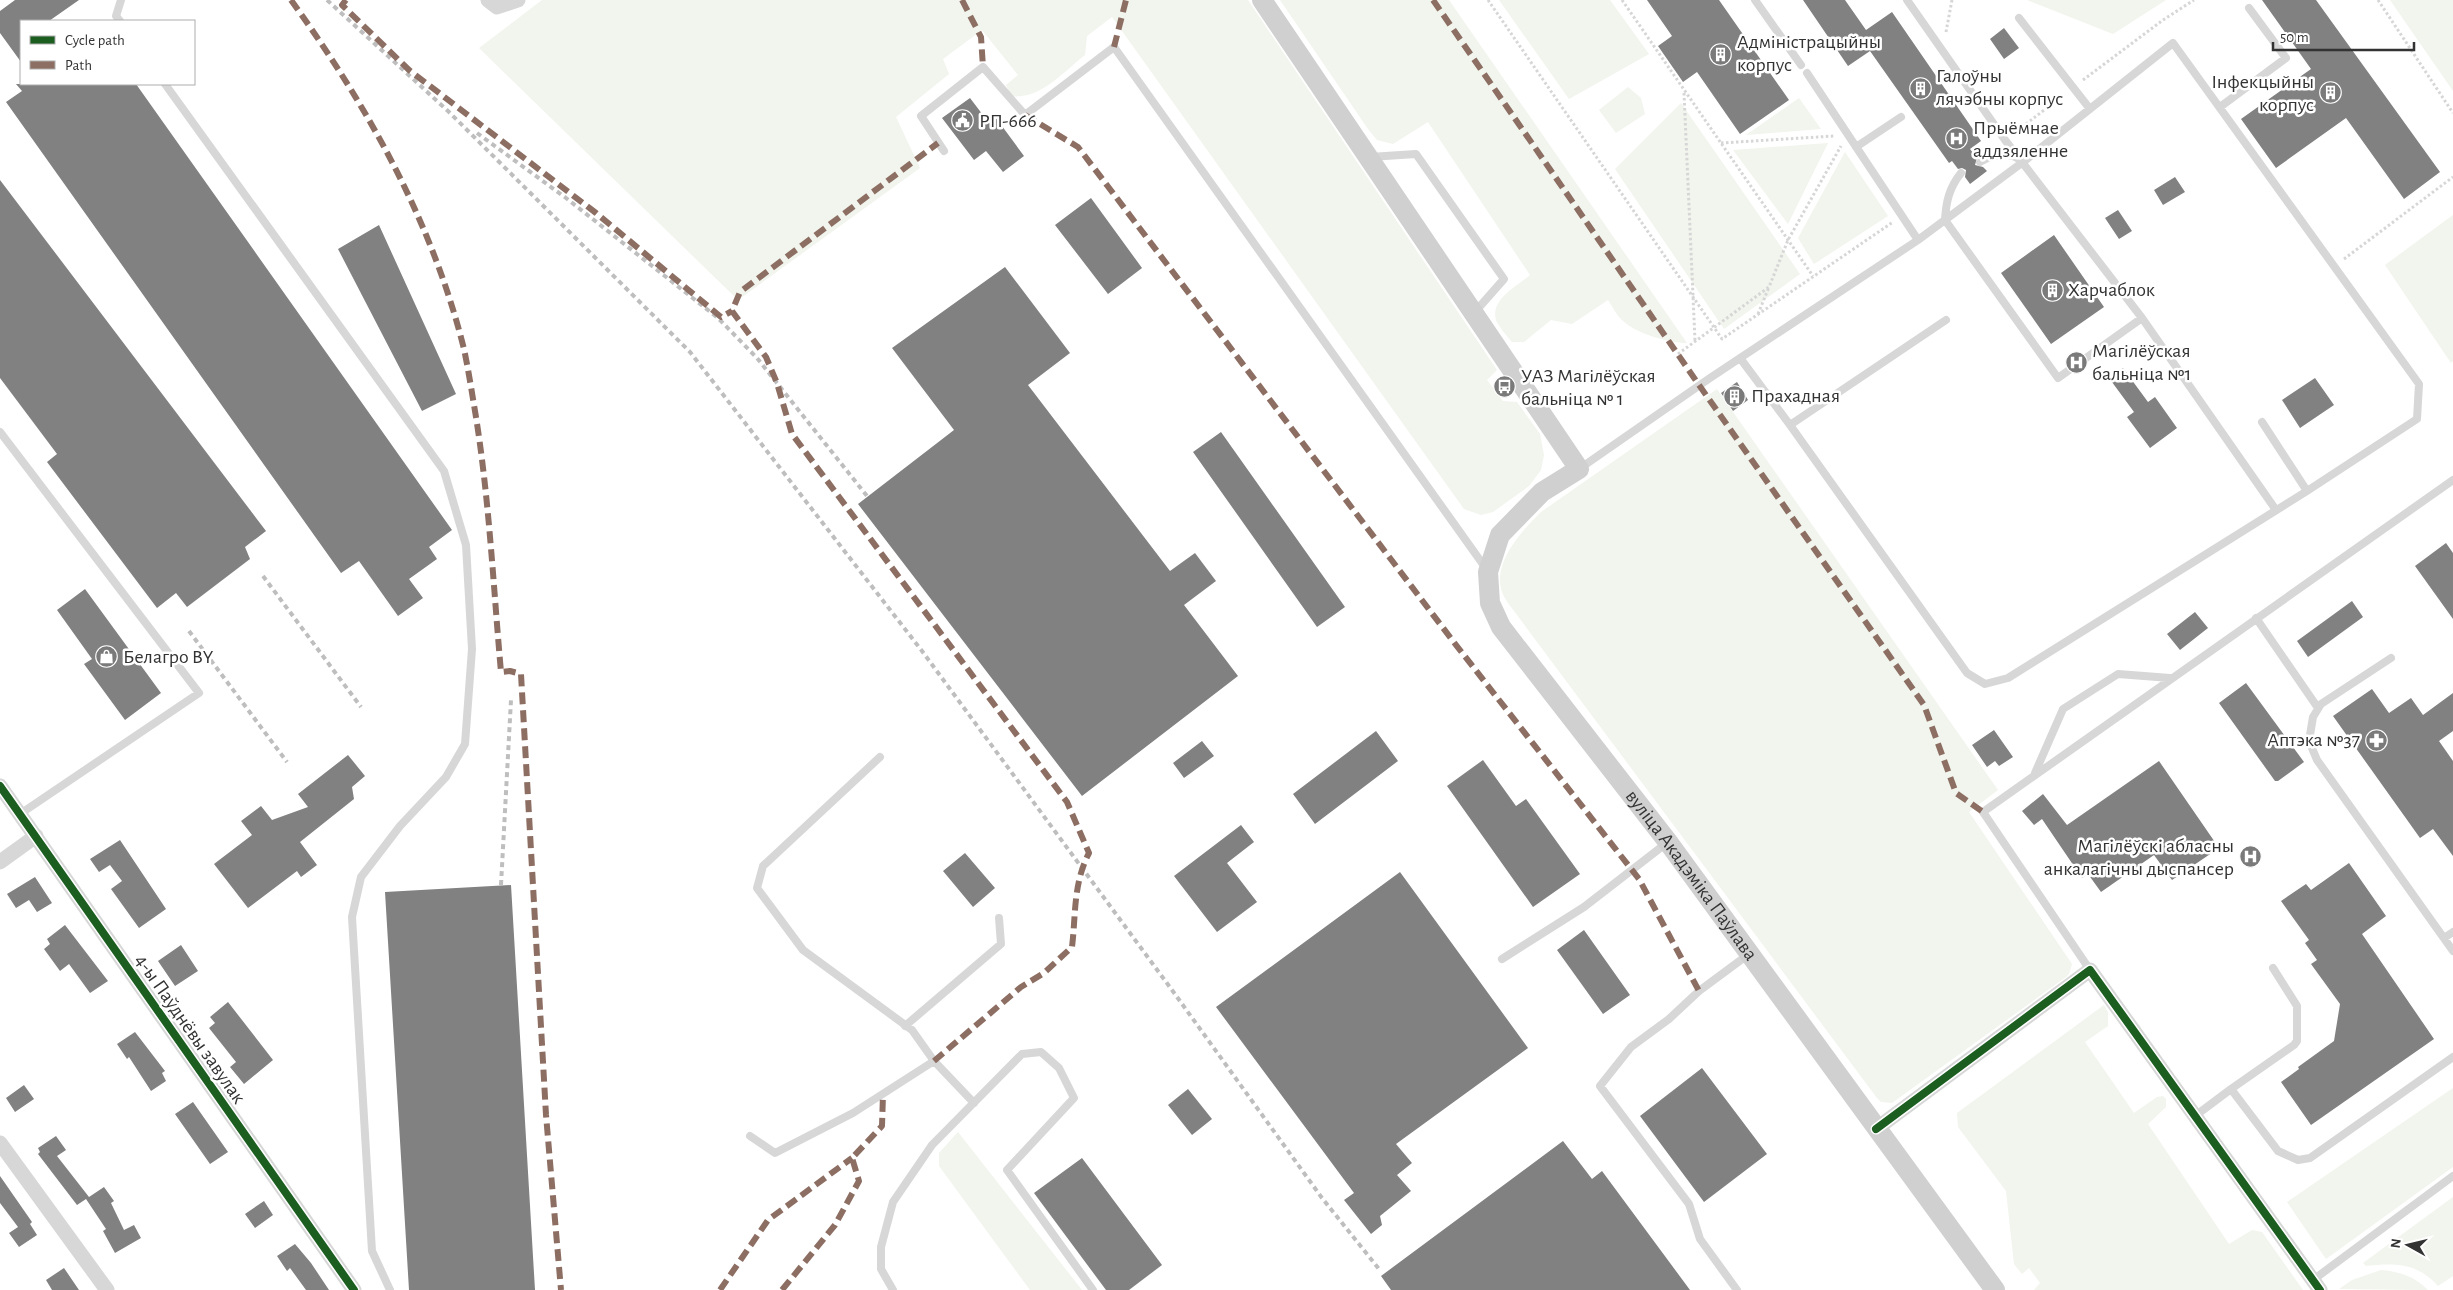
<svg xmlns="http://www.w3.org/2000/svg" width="2453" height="1290" viewBox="0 0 2453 1290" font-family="'Alegreya Sans',sans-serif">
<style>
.green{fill:#f1f5ed}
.building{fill:#818181}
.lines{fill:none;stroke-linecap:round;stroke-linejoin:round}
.path{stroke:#d6d6d6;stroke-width:3;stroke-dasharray:2.5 2.5;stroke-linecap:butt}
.service{stroke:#d7d7d7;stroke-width:8}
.minor{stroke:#d7d7d7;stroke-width:15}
.secondary{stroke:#d0d0d0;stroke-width:20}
.rail{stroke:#bebebe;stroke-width:4;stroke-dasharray:5 4;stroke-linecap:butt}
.quiet{stroke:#8d6e63;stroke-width:6;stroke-dasharray:12 6;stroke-linecap:butt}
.cycleway-casing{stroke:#fff;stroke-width:11}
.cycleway{stroke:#1b5e20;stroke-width:8}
.labels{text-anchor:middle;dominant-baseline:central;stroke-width:5;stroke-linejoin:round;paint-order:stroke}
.poi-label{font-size:20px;fill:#333;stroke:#fff;text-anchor:start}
.street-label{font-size:20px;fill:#333;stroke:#fff}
</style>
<rect width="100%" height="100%" fill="#fff"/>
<!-- green -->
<path class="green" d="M542,0H1248L1497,370L1487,380L1503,401L1517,402L1540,434L1544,455L1541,470L1529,486L1493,512L1481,515L1464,509L1112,17L1087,36L1085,55C1063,72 1040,100 1011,96L1006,85L1018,75L982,30L943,59L949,74L896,117L920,168L738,300L479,48Z
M1280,0H1449L1687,343C1668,343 1634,333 1621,319C1616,314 1612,306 1608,300L1572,324L1551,320L1524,342H1512C1507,336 1499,327 1496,320C1490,299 1518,286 1530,275L1428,122L1393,144L1377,140L1368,129Z
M1499,0H1610L1649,54L1569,99Z
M2027,0H2166L2113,34Z
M2390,0H2453V91Z
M1628,87L1641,98L1645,114L1616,133L1599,110Z
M1799,98L1821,129L1746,135Z
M1681,103L1800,274L1724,329L1615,169Z
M1828,143L1788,224L1733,150Z
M1845,152L1888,216L1814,264L1798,238Z
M2453,215V361L2451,363L2385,265Z
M1717,389L1998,790L1969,812L2072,964L2069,974L2066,977L1892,1103L1881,1102L1877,1098L1517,615C1512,608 1505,600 1502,592C1492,562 1523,530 1541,512Z
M2104,1005L2108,1012V1026L2085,1042L2134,1113L2157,1097L2163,1096L2166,1099V1107L2148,1124L2229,1244L2252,1230L2262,1232L2303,1290H2034L2040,1283L2029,1268L2022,1274L2014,1264L2006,1191L1958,1127L1957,1113Z
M2453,1088V1167L2326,1259L2287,1202Z
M958,1132L1082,1290H1030L939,1166V1153Z
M2453,1197V1276L2438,1286C2418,1263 2395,1263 2366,1266L2363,1263Z
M2381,1270C2400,1272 2414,1276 2428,1290L2339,1289L2352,1280Z"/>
<!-- building -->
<path class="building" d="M15,0H79L49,21H21V62L0,33V11Z
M1647,0H1719L1789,100L1740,134L1697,72L1683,82L1658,46L1672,36Z
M1803,0H1845L1866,30L1892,12L1981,141L1970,149L1977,158L1975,165L1983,167L1987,171L1970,184L1965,177L1966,170L1962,168L1958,169L1952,161L1949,163L1870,51L1848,66Z
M2262,0H2316L2440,172L2404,199L2346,118L2276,168L2241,119L2311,69Z
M2004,28L2019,48L2004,59L1990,39Z
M16,84H136L452,530L429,547L437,559L409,579L423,598L398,616L359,561L341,573L6,102L22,91Z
M970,98L989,123L996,118L1024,156L1003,172L986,151L974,160L942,118Z
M2175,177L2185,192L2163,205L2154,190Z
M0,180L266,531L245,547L250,559L187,607L176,593L157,608L47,462L57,454L0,378Z
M1091,198L1142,268L1108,294L1055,225Z
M2118,210L2132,231L2119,239L2105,218Z
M379,225L456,394L422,411L338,249Z
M2054,235L2104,307L2051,344L2001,273Z
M1005,267L1070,353L1028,385L1170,571L1195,553L1216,581L1184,605L1238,676L1082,796L858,504L954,430L892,348Z
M2123,368L2148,402L2155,397L2177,428L2150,448L2127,417L2134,412L2109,378Z
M2315,378L2334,405L2300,428L2282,400Z
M1737,382L1748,400L1733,411L1721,393Z
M1221,432L1345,607L1317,627L1193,452Z
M2446,543L2453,553V619L2415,566Z
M85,589L161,693L125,720L84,664L92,659L57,610Z
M2352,601L2363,617L2308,657L2297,641Z
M2195,612L2208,628L2180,650L2167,634Z
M2246,683L2304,762L2278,781H2275L2219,703Z
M2372,689L2389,713L2411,698L2423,715L2453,693V731L2439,741L2453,761V856L2433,829L2420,838L2333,716Z
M1994,730L2013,757L1999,766L1995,761L1987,767L1972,745Z
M1376,731L1398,761L1315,824L1293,794Z
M1202,741L1214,756L1184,778L1173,763Z
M348,755L365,776L352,787L354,799L300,842L317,865L301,877L297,871L248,908L214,864L252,835L241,821L261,806L272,820L308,807L298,794Z
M1483,760L1516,806L1526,799L1580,874L1533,907L1447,786Z
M2159,761L2219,848L2172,880L2154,855L2101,892L2088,874L2082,878L2042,819L2034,825L2022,811L2043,794L2067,825Z
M1241,825L1254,842L1227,863L1257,902L1217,932L1174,876Z
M120,840L166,909L139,928L111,889L122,881L110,865L99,872L90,859Z
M965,853L995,888L973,907L943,871Z
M2349,863L2386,916L2362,934L2434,1039L2311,1125L2281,1082L2299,1069L2298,1067L2334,1041L2340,1004L2311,964L2317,960L2305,943L2309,940L2281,901L2306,884L2311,890Z
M1400,872L1528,1048L1396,1144L1412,1163L1397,1175L1411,1191L1380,1216L1382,1225L1371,1234L1344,1200L1354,1193L1216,1007Z
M35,877L52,903L37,912L29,900L16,908L7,894Z
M511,885L535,1290H409L385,892Z
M65,925L108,981L90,993L69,964L60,971L44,949L50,944L47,939Z
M1584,930L1630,995L1603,1014L1557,950Z
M181,945L198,971L175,986L158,961Z
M228,1002L273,1060L244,1084L230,1067L236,1062L209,1028L215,1023L210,1017Z
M135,1032L165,1071L162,1073L166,1081L151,1091L129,1057L127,1059L117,1044Z
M1702,1068L1767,1154L1704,1202L1640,1116Z
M24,1085L34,1099L15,1112L6,1098Z
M1188,1089L1212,1119L1192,1135L1168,1105Z
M193,1102L228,1152L210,1164L175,1114Z
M56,1136L66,1150L57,1156L89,1197L104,1187L114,1201L111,1203L124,1230L134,1225L141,1238L115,1253L103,1231L106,1229L86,1199L77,1205L38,1154L40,1152L38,1148Z
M1563,1141L1592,1179L1602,1171L1690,1290H1391L1381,1276Z
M1082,1158L1162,1265L1129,1290H1106L1034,1193Z
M0,1176L32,1222L30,1224L37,1235L19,1247L9,1233L18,1227L0,1203Z
M264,1201L273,1215L255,1228L245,1214Z
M295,1244L311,1263L329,1290H306L290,1268L287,1271L277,1256Z
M64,1268L79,1290H52L46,1280Z"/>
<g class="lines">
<!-- path -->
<path class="path" d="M1488,0L1722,339L1893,222
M1622,0L1813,276
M2378,0L2453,113
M1946,32L1952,0
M2083,80L2163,20L2194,0
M1684,93L1695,341
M2014,133L2064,95
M1721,143L1834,136
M2344,259L2453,177
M1758,314L1769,287
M1678,354L1769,287L1788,240L1841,146"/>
<!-- service -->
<path class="service" d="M1755,0L1801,65
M1907,0L2005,140L2142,318L2276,510
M2019,18L2090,109
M120,21L116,16L121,0
M1807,73L1918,240
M165,84L444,471L466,545L472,649L465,744L446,777L400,826L361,877L352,917L372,1251L390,1290
M2220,107L2286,58L2249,8
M1856,147L1901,117
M944,151L921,116L983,67L1025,115L1114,47L1487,570
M1370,157L1416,154L1504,279L1474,313
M1980,162C1991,155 2009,151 2020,160
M1961,173C1949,188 1946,202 1945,220L2058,378L2142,318
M2262,422L2307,491
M1790,425L1946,320
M0,432L199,693L20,814
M1579,469L1710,378L1918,240L2023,162L2173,43L2419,384L2417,419L2307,491L2008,678L1985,684L1967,673L1790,425L1740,358
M2256,618L2318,708
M2391,658L2321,704L2313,717L2309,741L2317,760L2453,951
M880,757L763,866L757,888L803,950L912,1030L934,1061L974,1103
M2035,773L2063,709L2118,674L2170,678
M2444,938L2453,932
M1502,959L1584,907L1668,842
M2090,970L1983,812L2453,480
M905,1026L1001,944L999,918
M2231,1089L2294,1045L2297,1041V1006L2273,968
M2195,1116L2231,1089L2278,1151L2298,1160L2310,1158L2453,1057
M750,1136L775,1153L853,1113L934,1061
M2313,1280L2453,1176
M893,1290L881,1269V1247L893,1202L932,1145L1022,1054L1041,1052L1059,1068L1074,1098L1007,1170L1093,1290
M1737,1290L1700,1239L1689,1204L1600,1086L1631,1047L1669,1019L1699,991L1749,954"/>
<!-- minor -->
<path class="minor" d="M488,0L497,7L518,0
M0,786L354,1290
M0,862L36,836
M1876,1129L2090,970L2320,1290
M0,1143L107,1290"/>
<!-- secondary -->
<path class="secondary" id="s1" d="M1262,0L1579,469L1542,492L1500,535L1488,572L1490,603L1501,627L1668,842L1995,1290"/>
<!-- rail -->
<path class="rail" d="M327,0L449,112L690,352L922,651L1172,990L1322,1198L1379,1269
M477,133L566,198L718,318L757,358L867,496
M263,576L361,707
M189,631L287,762
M501,885L511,700"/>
<!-- quiet -->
<path class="quiet" d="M291,0C368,107 432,221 464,349C468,368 471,387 474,405C489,493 493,583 501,672L510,671L521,674L546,1115L561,1290
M346,0L342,5L409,70L596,213L721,317L732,311
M962,0L981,37L983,67
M1433,0L1699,385L1924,705L1956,793L1983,812
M1114,47L1126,0
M1025,115L1078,147L1456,645L1639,879L1699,991
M934,1061L1021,987L1044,973L1072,947C1076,914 1073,884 1089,853L1067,802L792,434L777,383L766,357L732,311L740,292L938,143
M720,1290L768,1220L852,1158
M782,1290L835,1225L859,1181L852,1158L882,1126L883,1094"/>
<defs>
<path id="cycleway" d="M0,786L354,1290
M1876,1129L2090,970L2320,1290"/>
</defs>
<!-- cycleway casing -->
<use href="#cycleway" class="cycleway-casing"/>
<!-- cycleway -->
<use href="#cycleway" class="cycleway"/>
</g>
<!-- icons -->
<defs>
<symbol id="building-disc" viewBox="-11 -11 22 22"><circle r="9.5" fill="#7a7a7a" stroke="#fff"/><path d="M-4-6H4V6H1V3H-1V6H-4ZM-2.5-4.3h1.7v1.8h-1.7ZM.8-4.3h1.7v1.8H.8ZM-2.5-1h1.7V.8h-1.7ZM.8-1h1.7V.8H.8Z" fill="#fff"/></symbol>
<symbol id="civic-disc" viewBox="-11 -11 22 22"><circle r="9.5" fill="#7a7a7a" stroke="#fff"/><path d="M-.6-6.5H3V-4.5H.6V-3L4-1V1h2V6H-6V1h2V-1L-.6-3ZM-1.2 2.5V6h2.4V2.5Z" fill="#fff"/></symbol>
<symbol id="hospital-disc" viewBox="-11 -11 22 22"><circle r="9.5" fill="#7a7a7a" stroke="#fff"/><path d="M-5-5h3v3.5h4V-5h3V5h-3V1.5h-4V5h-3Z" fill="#fff"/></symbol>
<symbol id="bus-disc" viewBox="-11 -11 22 22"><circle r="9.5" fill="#7a7a7a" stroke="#fff"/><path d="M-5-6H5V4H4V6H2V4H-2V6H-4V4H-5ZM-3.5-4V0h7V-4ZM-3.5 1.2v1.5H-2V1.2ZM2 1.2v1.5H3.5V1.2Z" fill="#fff"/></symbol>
<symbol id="shop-disc" viewBox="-11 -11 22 22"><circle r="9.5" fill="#7a7a7a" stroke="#fff"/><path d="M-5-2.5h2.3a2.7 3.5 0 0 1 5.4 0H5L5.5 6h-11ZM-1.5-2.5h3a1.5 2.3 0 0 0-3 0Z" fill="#fff"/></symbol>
<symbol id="pharmacy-disc" viewBox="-11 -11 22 22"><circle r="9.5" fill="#7a7a7a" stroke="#fff"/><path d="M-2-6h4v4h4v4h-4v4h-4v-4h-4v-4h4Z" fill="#fff"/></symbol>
</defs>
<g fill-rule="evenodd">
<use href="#building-disc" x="1708" y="42" width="25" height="25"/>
<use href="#building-disc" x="1908" y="76" width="25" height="25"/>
<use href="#building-disc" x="2318" y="80" width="25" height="25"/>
<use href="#civic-disc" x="950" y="108" width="25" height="25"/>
<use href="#hospital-disc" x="1944" y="126" width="25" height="25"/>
<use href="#building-disc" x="2040" y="278" width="25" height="25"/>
<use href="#hospital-disc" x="2064" y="350" width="25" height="25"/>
<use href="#bus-disc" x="1492" y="374" width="25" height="25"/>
<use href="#building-disc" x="1722" y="384" width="25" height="25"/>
<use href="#shop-disc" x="94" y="644" width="25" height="25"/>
<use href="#pharmacy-disc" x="2364" y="728" width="25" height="25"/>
<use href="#hospital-disc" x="2238" y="844" width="25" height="25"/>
</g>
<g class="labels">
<!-- poi labels -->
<g class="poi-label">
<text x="1737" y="42">Адміністрацыйны<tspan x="1737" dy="23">корпус</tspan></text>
<text x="1936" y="76">Галоўны<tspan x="1936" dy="23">лячэбны корпус</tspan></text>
<text x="2314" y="82" text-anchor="end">Інфекцыйны<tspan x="2314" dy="23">корпус</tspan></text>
<text x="979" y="121">РП-666</text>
<text x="1973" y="128">Прыёмнае<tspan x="1973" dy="23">аддзяленне</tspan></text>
<text x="2068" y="290">Харчаблок</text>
<text x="2092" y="351">Магілёўская<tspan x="2092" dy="23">бальніца №1</tspan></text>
<text x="1521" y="376">УАЗ Магілёўская<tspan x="1521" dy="23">бальніца № 1</tspan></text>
<text x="1751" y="396">Прахадная</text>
<text x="123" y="657">Белагро BY</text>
<text x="2360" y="740" text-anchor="end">Аптэка №37</text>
<text x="2234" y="846" text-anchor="end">Магілёўскі абласны<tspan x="2234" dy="23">анкалагічны дыспансер</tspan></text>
</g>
<!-- street labels -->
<g class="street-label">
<text stroke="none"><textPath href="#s1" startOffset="1079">вуліца Акадэміка Паўлава</textPath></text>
<text transform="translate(190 1029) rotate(55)">4-ы Паўднёвы завулак</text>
</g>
</g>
<!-- legend -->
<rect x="20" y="20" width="175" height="65" fill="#ffffff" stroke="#adadad"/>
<rect x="30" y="36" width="25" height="8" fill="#1b5e20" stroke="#adadad"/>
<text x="65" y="45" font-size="15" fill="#333333">Cycle path</text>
<rect x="30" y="61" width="25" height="8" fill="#8d6e63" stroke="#adadad"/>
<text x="65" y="70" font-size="15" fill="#333333">Path</text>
<!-- north arrow -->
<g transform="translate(2408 1245) rotate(278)" stroke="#ffffff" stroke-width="4" paint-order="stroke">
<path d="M0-4L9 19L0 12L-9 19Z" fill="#333333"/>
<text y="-8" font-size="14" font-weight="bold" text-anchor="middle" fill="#333333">N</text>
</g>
<!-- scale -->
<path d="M2273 42v8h141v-8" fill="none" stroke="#333333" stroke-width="2.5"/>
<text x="2280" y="42" font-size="15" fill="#333333" stroke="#ffffff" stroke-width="4" paint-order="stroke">50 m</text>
</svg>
